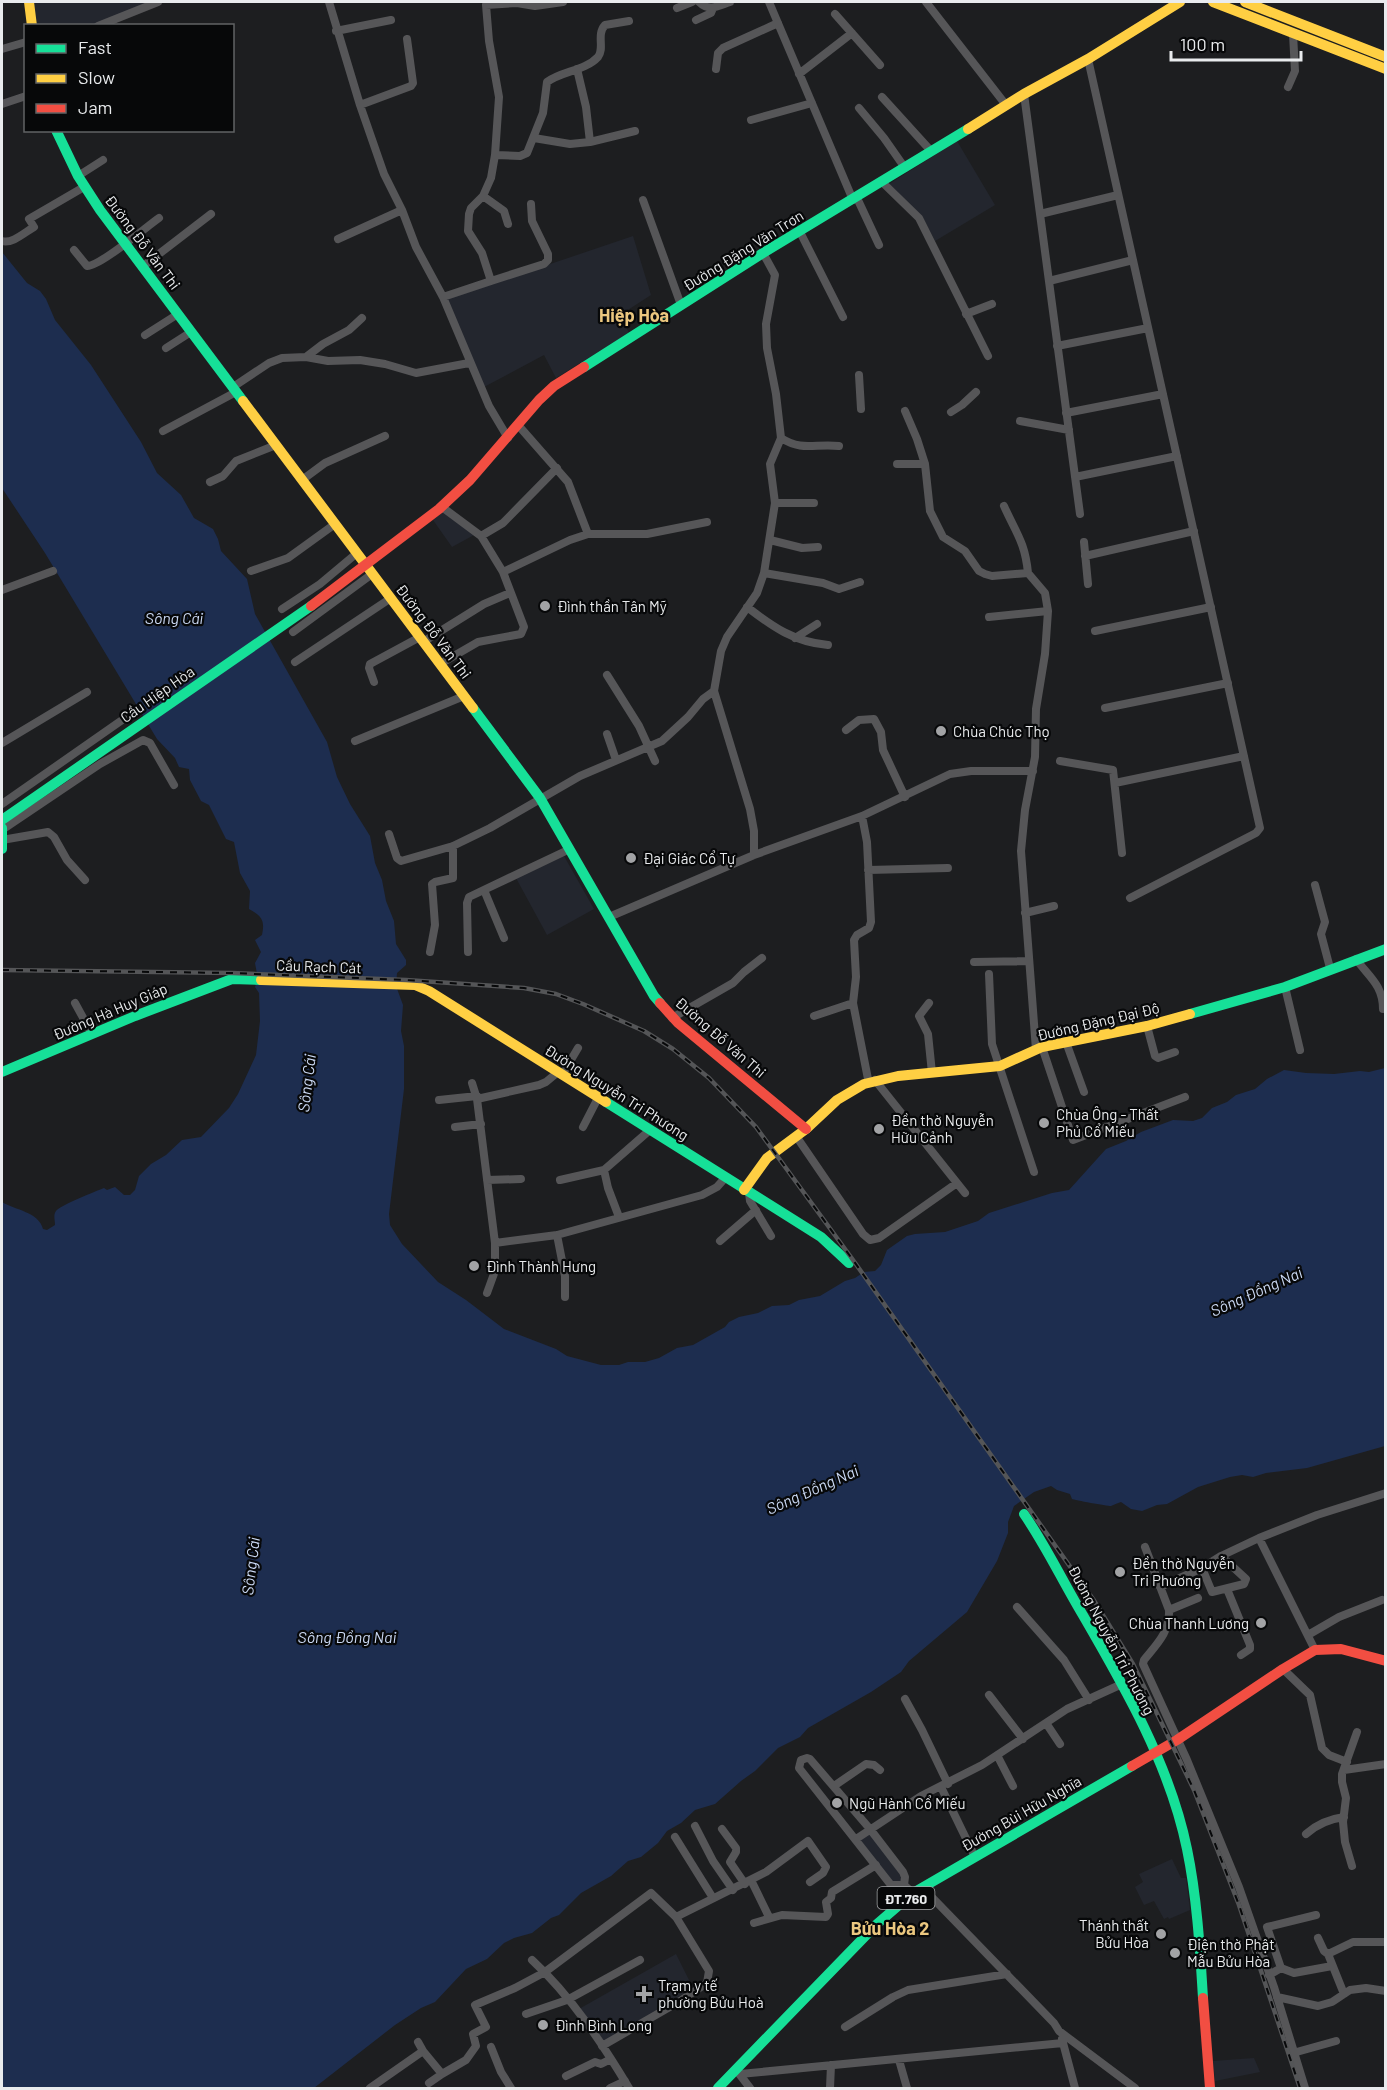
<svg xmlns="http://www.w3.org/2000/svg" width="1387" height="2090" viewBox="0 0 1387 2090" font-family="Barlow,sans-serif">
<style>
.built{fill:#23262e}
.water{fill:#1d2d4f}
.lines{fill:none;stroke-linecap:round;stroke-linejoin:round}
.street{stroke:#565658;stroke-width:8}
.fast{stroke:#16e098;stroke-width:10}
.slow{stroke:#ffcf43;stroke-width:10}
.jam{stroke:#f24e42;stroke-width:10}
.rail-casing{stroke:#545557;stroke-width:4.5}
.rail{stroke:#070809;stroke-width:2;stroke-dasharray:7;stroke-linecap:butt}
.poi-dot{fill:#a2a3a5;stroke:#070809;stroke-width:2}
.labels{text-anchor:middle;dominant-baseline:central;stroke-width:4.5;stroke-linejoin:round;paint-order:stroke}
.shield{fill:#070809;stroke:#a5a7a9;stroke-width:1.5}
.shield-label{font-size:14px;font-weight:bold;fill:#e9ebed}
.street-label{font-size:15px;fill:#e9ebed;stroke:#070809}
.poi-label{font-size:15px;fill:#e9ebed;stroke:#070809;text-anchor:start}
.water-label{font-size:16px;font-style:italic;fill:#cad8f3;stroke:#070809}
.quarter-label{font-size:18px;font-weight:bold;fill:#ebc77f;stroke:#070809}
</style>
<rect width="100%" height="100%" fill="#1d1e20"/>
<!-- built -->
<path class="built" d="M31,2H149L90,26L34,25Z
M957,141L995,205L935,241L922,216L889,184Z
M633,236L651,295L620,315L629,333L556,378L544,355L484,387L447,299Z
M443,512L474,535L452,547L433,520Z
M564,856L594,909L547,935L516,878Z
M869,1833L902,1876L901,1882L893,1883L860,1840Z
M1172,1859L1181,1878H1186L1190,1910L1169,1919L1168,1917L1164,1919L1154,1901L1144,1905L1135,1887L1143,1882L1139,1874Z
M676,1954L693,1988L603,2042L579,2009Z
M1254,2058L1260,2072L1215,2081L1213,2061Z"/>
<!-- water -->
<path class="water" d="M2,252L27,283L40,291L46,299L55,320L91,365L141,442L157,473L181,495L194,518L213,529L218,539L221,551L247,579L255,614L327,742L337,777L350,804L370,836L375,863L382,880L386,901L394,921L396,944L406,960V965L397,973L396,986L403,1005L401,1031L404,1046V1089L389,1214L390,1225L402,1244L438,1282L466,1300L504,1329L556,1349L567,1356L601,1365H619L628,1362H645L659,1358L677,1348L693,1345L725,1327L729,1322L739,1317L758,1313L772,1306L789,1305L799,1300L820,1296L845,1281L855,1278L864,1272L875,1271L881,1265L887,1250L907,1236L915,1234L945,1232L978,1221L989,1213L1052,1193L1069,1190L1106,1149L1126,1141L1141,1132L1173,1120L1193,1121L1202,1118L1212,1108L1227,1102L1236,1095L1255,1089L1267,1079L1284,1070L1306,1073L1334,1074L1360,1071L1369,1072L1385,1068V1446L1307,1468L1266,1473L1253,1477L1242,1475L1230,1477L1198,1487L1167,1504L1157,1505L1142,1511L1131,1509L1121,1502C1117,1503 1114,1505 1111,1506C1107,1506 1074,1500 1072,1499L1070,1494L1057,1490L1051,1486L1034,1492L1014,1506L1008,1522V1533L997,1561L967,1612L909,1661L901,1672L871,1692L808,1728L800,1737L778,1748L755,1771L741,1781L715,1804L695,1810L681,1823L667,1831L658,1843L641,1857L628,1861L611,1876L581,1893L559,1915L551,1918L532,1933L514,1938L504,1943L487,1959L466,1969L435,2002L421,2008L395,2025L314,2088H2V1202C15,1210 39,1212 43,1229L47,1230L55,1225C55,1220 53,1215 56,1211C59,1206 96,1191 104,1188L107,1190L115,1187L124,1195H130L135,1190L139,1176L151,1164L166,1155L182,1140L201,1137L229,1108L238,1094L256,1055L260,1021L259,993L255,987L258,979L255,963L261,952L255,940L262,935C265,920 262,916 249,909L250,891L240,873L234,842L226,839L209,805L201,801L190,780L189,769L179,767L175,758L157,739L45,553L2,488Z"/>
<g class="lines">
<!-- street -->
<path class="street" d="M329,2L360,105L384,174L402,210L416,247L443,297L489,406L508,438
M699,2C709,12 718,6 730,2
M769,2L853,200
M926,2L1006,105
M677,8L692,2
M835,14L880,65
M696,20L711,13L713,8
M98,26L158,2
M336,31L391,20
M2,49L26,42
M1088,59L1260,828L1256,833L1130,898
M577,69L586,107L590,142
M716,69L718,53L723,48L778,23
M799,74L852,33
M1288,87L1295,71L1293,34
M1024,94L1080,514
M882,97L931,151
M2,104L26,96
M360,105L411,86L413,83L407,39
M859,108L884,138L905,168
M751,120L812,103
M534,138L570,144L590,142L635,131
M495,155L520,156L527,153L543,113L547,82C561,71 585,71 598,57C605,48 596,35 605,25L629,21
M78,176L103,160
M882,182L919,218L988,356
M483,196L504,211L508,224
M857,198L879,245
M643,200L681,305
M1040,214L1118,195
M800,232L843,317
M338,239L402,210
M2,241C12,244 24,233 34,227L29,219L84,187
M74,250L87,266C99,267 146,227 159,218
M142,267L211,214
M491,281L544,264L548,260V254L532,221L531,204
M1049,281L1133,260
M443,297L491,281L482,253L468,231L469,214L471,208L483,196L491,178L495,155L499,97L489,41L486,5L517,3L535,6L563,2
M966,314L992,304
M145,335L178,314
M1057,346L1148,328
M166,348L191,332
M306,357L323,344L349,330L362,318
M859,375L861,409
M233,387L269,363L282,358L306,357L328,361L360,360L385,364L416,373L469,363
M905,411L917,439L925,464L930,511L943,537L965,551L979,571L985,574L992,576L1028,573L1045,593L1048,611L1045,654L1036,709L1035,757L1025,810L1021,851L1036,1050
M951,412L962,405L976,392
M1066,413L1163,394
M1020,421L1069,430
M518,425L568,482L588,534
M163,431L236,392
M781,438C803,452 815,443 839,446
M897,464H925
M1075,477L1177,456
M302,480L325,463L385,436
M210,482L223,476L236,461L276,445
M775,503H814
M1004,506C1016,533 1025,542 1028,573
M442,507L481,536L503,523L557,468
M770,540L802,548L818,547
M1084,542L1088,584
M1085,556L1194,531
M251,571L288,558L335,524
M503,572L570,540L588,534H647L707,522
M764,573L823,583L839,589L860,582
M2,590L53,571
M747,607C773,627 794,642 828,645
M282,609L320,584L357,553
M989,617L1048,611
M1095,631L1211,607
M293,632L372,574
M795,638L817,624
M423,642L484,604L510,593
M295,662L391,598
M440,664L478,642L521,634L524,627L503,572L481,536
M607,675L639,726L655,761
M374,682L369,668L370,664L420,637
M1105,708L1228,683
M846,730L859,720L874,719L881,732L883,750L905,797
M607,734L616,760
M355,741L464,696
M2,743L87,692
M1060,761L1113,770L1122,853
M1115,783L1244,756
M2,804L135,711
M862,816L867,842L871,922L869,928L857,935L854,940L856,977L853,1003L868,1079
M2,830L100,764L143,740L150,743L174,785
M389,834L397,858L401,861L453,846L490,828L580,776L662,741L688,717L703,699L714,691
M2,840L48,832L54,837L67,860L85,880
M754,855V831L750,809L714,691L721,651L727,637L757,593L764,573L775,503L770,464L781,438L776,394L767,348L766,324L775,275L763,253
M868,870L948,868
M1315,885L1325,922L1321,934L1330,968
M484,890L504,938
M1025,913L1054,906
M609,917L754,855L862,816L950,774L971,771H1033
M430,952L435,925L432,884L435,882L453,878V846
M468,952L467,903L469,897L570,849
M1356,959C1369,977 1383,985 1383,1009
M974,962L1029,961
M989,974L992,1044L1034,1172
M1285,987L1300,1050
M75,1003L92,1034
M929,1003L919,1016L928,1034L932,1073
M814,1016L853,1003
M672,1018L733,983L744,972L762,958
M1147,1026L1155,1056L1158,1058L1175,1052
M1066,1042L1084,1092
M1042,1047L1073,1140L1185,1097
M562,1075L578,1048
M875,1080L965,1193
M472,1083L477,1099
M439,1100L477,1096
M455,1127L481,1124
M583,1127L598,1098
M796,1136L863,1234L870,1240L879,1238L957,1183
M604,1170L608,1188L619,1217
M487,1180L521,1179
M560,1180L604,1170L650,1130
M749,1193L750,1201L771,1236
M557,1235L565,1276V1297
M720,1241L756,1210
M495,1243L557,1235L702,1195L717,1187L725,1178
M487,1293L495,1271V1243L477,1099L539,1085L546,1082L558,1072
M1259,1538L1315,1650
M1145,1547L1169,1610C1170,1632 1157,1644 1144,1660L1143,1664L1187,1760L1239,1887L1274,1987L1305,2088
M1202,1568L1212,1592L1244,1584L1246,1579L1221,1556
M1160,1587L1202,1568L1221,1556L1259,1538L1317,1515L1386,1493
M1227,1589L1250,1645V1649L1241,1655
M1017,1607L1064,1660L1089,1700
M1169,1610L1198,1598
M1308,1635L1339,1617L1382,1600
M1283,1669L1310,1695L1322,1748L1329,1755L1347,1762
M989,1695L1023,1739
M905,1699L922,1730L948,1784
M1046,1723L1060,1744
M997,1755L1013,1786
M1344,1770L1386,1764
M834,1786L866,1764L874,1765L880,1770
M941,1787L975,1857
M695,1826L713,1861L733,1890
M722,1829L736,1848V1852L730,1862L745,1884
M1306,1834C1317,1824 1329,1819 1344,1817
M675,1837L713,1898
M856,1839L921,1796L982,1765L1067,1709L1122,1684
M1352,1866L1345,1842L1343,1822L1346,1798L1342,1782V1774L1357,1732
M751,1880L769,1917
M904,1885H891L799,1768L801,1760L807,1758L810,1759L870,1829L903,1872L905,1877L904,1885L913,1893
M922,1887L1054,2023L1059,2031L1135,2088
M676,1917L766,1872L808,1841L826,1867L823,1873L810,1882
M754,1923L782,1915L826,1917L828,1914L826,1902L831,1898L832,1892L876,1865
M1318,1938L1324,1951L1328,1954L1353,1942H1386
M1328,1954L1344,1994
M532,1960C571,1996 602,2043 629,2088
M1281,1968L1267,1927L1316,1915
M1269,1975L1281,1968L1294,1973L1332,1966
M1277,1997L1318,2006L1332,2002L1350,1990L1366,1988L1386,1991
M526,2014L567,2000L640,1960
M845,2027L893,1997L908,1990L1007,1974
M1062,2039L1075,2088
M418,2042L423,2051
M491,2047L501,2072L511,2088
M1293,2053L1336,2041
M899,2060L907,2088
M737,2071L750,2088
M740,2074L1063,2043
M566,2076L595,2062L601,2064L611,2059
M429,2083L442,2074
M370,2088L423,2051L442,2074L466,2060L476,2046L473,2034L486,2027L475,2005L515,1988L545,1972L651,1893L676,1917L709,1971L707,1983L680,2001L602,2046
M610,2088L625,2081
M830,2088L831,2065"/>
<!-- fast -->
<path class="fast" d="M56,130L78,176L100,210L243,401
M584,367L763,253L968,129
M473,708L540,798L654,996L660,1003
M2,820L311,606
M2,828V849
M1190,1014L1285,987L1386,949
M2,1072L135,1016L232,979L261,980
M606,1102L821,1237L849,1263
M1024,1514C1044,1543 1059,1574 1077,1605C1121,1681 1169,1761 1187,1849C1197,1897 1200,1949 1203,1998
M718,2088L877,1924L913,1893L1132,1766"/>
<!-- slow -->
<path class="slow" d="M29,2L32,26
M1213,2L1386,69
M1245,2L1386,57
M968,129L1024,94L1088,59L1180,2
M243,401L473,708
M261,980L415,985L429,991L606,1102
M744,1190L767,1158L806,1129L837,1100L864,1084L898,1076L1000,1066L1042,1047L1147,1026L1190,1014"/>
<!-- jam -->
<path class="jam" d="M311,606L439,509L470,480L539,400L554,386L584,367
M660,1003L678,1023L806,1129
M1132,1766L1177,1740L1283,1669L1315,1650L1341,1649L1386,1661
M1203,1998L1210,2088"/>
<defs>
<path id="rail" d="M2,970L232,973L406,980L524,988L556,994L583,1004L644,1031L673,1049L709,1078L756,1127L853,1260L1093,1599L1133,1664L1194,1790L1239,1905L1300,2088"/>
</defs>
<!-- rail casing -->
<use href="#rail" class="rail-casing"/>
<!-- rail -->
<use href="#rail" class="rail"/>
</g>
<!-- markers -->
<g class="poi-dot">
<circle cx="545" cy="606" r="6"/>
<circle cx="941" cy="731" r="6"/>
<circle cx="631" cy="858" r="6"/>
<circle cx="1044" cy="1123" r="6"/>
<circle cx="879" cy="1129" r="6"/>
<circle cx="474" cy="1266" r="6"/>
<circle cx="1120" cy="1572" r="6"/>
<circle cx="1261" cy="1623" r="6"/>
<circle cx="837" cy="1803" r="6"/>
<circle cx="1161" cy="1934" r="6"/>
<circle cx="1175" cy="1953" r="6"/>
<path d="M641 1985h6v6h6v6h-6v6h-6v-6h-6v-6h6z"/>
<circle cx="543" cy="2025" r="6"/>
</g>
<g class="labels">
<!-- shield labels -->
<rect class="shield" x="877.5" y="1887" width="57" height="22" rx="4.5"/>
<g class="shield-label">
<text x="906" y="1898">ĐT.760</text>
</g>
<!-- street labels -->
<g class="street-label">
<text transform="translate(143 242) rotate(53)">Đường Đỗ Văn Thi</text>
<text transform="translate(743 250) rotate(-32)">Đường Đặng Văn Trơn</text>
<text transform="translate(434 631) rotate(53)">Đường Đỗ Văn Thi</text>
<text transform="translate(157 694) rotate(-35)">Cầu Hiệp Hòa</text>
<text transform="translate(319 966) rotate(2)">Cầu Rạch Cát</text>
<text transform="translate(110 1011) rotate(-23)">Đường Hà Huy Giáp</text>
<text transform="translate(1098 1021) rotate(-13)">Đường Đặng Đại Độ</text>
<text transform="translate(721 1037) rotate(41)">Đường Đỗ Văn Thi</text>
<text transform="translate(617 1092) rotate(32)">Đường Nguyễn Tri Phương</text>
<text transform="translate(1112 1640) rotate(62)">Đường Nguyễn Tri Phương</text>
<text transform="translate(1021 1813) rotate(-30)">Đường Bùi Hữu Nghĩa</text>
</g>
<!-- poi labels -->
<g class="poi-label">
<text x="557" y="606">Đình thần Tân Mỹ</text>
<text x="953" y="731">Chùa Chúc Thọ</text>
<text x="643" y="858">Đại Giác Cổ Tự</text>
<text x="1056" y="1114">Chùa Ông - Thất<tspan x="1056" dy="17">Phủ Cổ Miếu</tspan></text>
<text x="891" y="1120">Đền thờ Nguyễn<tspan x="891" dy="17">Hữu Cảnh</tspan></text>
<text x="486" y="1266">Đình Thành Hưng</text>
<text x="1132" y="1563">Đền thờ Nguyễn<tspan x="1132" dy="17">Tri Phương</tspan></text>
<text x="1249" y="1623" text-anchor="end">Chùa Thanh Lương</text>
<text x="849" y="1803">Ngũ Hành Cổ Miếu</text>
<text x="1149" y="1925" text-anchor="end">Thánh thất<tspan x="1149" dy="17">Bửu Hòa</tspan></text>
<text x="1187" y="1944">Điện thờ Phật<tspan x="1187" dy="17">Mẫu Bửu Hòa</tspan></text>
<text x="658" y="1985">Trạm y tế<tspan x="658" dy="17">phường Bửu Hoà</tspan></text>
<text x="555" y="2025">Đình Bình Long</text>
</g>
<!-- water labels -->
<g class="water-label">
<text x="174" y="617">Sông Cái</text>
<text transform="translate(306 1083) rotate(-83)">Sông Cái</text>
<text transform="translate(1256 1291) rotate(-24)">Sông Đồng Nai</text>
<text transform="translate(812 1489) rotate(-24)">Sông Đồng Nai</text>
<text transform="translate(250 1566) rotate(-83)">Sông Cái</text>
<text x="347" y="1636">Sông Đồng Nai</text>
</g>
<!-- quarter labels -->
<g class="quarter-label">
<text x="634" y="315">Hiệp Hòa</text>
<text x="890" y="1928">Bửu Hòa 2</text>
</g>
</g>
<!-- border -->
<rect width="1387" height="2090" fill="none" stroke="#e9ebed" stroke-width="6"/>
<!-- legend -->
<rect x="24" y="24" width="210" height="108" fill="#070809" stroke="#616364" stroke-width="1.5"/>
<rect x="36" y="44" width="30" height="9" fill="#16e098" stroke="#616364" stroke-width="1.5"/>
<text x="78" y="54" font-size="18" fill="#e9ebed">Fast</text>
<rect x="36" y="74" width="30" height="9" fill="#ffcf43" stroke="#616364" stroke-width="1.5"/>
<text x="78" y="84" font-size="18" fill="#e9ebed">Slow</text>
<rect x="36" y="104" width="30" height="9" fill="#f24e42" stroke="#616364" stroke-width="1.5"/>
<text x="78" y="114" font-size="18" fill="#e9ebed">Jam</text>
<!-- scale -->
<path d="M1171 51v9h130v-9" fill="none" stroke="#e9ebed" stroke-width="3"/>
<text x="1180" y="51" font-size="18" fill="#e9ebed" stroke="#070809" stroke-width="4.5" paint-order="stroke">100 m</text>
</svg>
